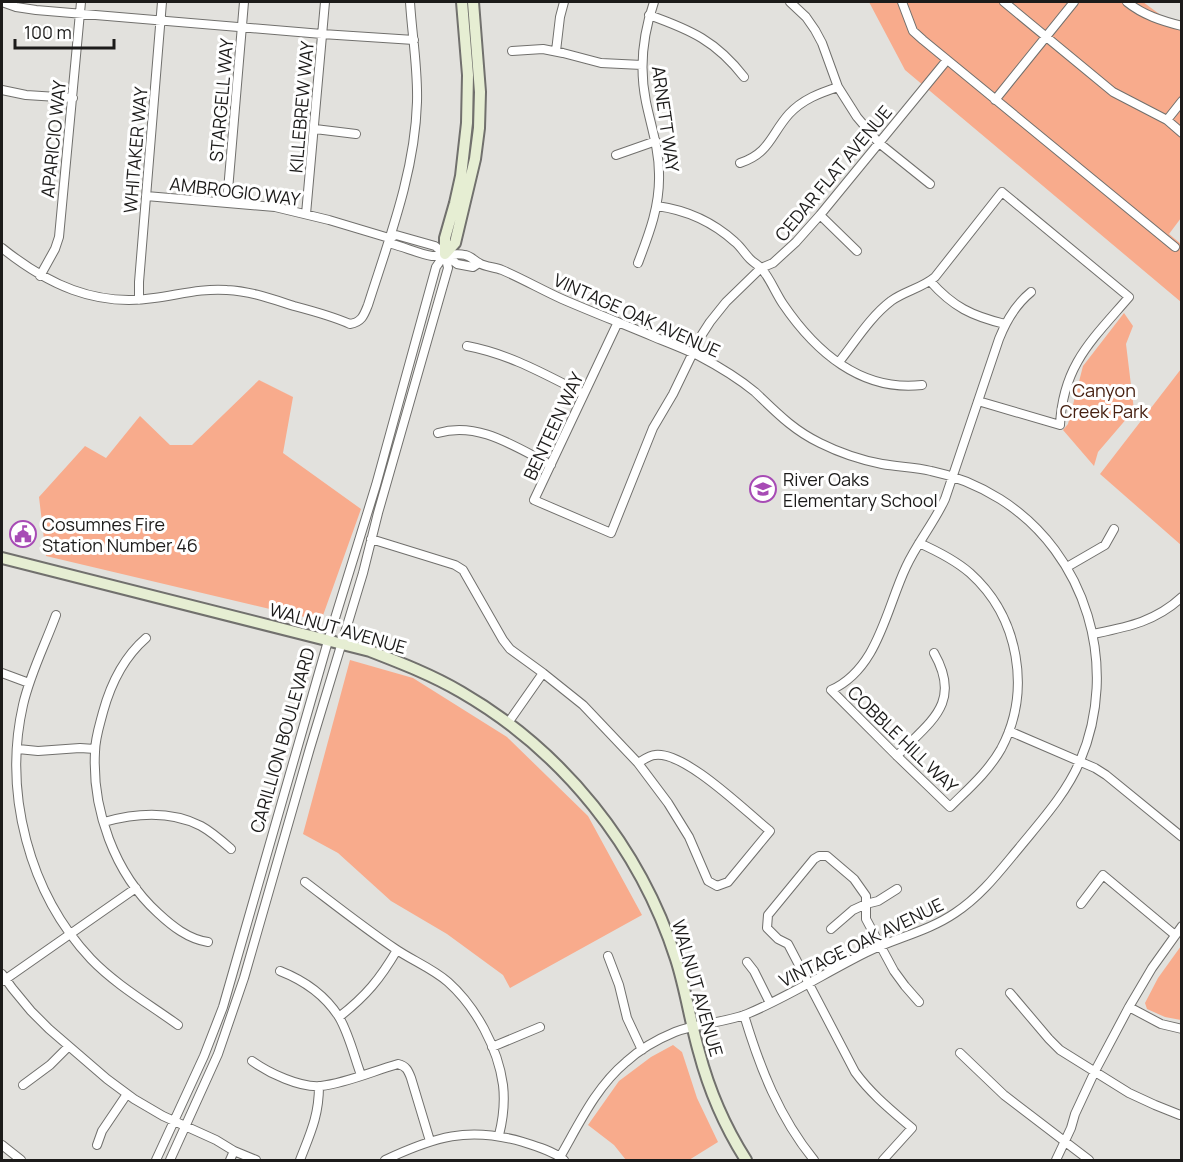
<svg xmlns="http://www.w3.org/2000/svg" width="1183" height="1162" viewBox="0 0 1183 1162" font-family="Manrope,sans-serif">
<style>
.green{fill:#f8ab8c}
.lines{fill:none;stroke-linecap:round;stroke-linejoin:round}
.street-casing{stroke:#71706d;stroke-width:10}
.secondary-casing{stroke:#71706d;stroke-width:14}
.street{stroke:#fff;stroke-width:8}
.secondary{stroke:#e6eed3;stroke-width:10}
.labels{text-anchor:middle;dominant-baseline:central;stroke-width:6;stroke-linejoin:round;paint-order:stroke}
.street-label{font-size:18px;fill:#1c1b1a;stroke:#fff}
.park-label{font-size:18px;fill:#462011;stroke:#fff}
.poi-label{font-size:18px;fill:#1c1b1a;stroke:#fff;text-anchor:start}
</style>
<rect width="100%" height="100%" fill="#e2e1dd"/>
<!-- green -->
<path class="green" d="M869,2H1143L1181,30V218L1169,234L1181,244V302L905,70Z
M1124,313L1133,326L1126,344L1134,410L1098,452L1094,466L1063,430L1068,424L1083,366Z
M1181,369V545L1100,474Z
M259,380L293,397L283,453L361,509L321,621L46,556L39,497L85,446L106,458L140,416L170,445H192Z
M350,660L413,678L507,737L588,816L642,915L510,988L503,975L447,934L391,901L338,853L303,834Z
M1181,946V1020L1165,1017L1147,1009L1145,1003L1158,978Z
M673,1045L682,1052L697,1098L718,1142L689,1160H626L614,1145L588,1125L619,1081L651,1057Z"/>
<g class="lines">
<defs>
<path id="street" d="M2,2L16,7L36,10L322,34L414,40
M790,2L806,17L815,30L822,43L838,87L857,117L879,143L930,184
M902,2L913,31L923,40L1175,247
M1004,2L1113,92L1167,120L1182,133
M1127,2C1143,15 1162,21 1182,26
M649,15C691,30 716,41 744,77
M512,51L543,49L563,53L601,63L642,65
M556,51L560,17L564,2
M2,90L26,95L73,98
M995,100L1074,2
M1167,120L1182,101
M315,129L356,134
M616,155L656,141
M740,163C770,153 771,134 789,114C803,99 820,93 838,87
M146,196L275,207L329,220L389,238L396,235L435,246L457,264L473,267L479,263
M227,202L244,2
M657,206C686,210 713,222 735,242C741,247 745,254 750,259C753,262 758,265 761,268C770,278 775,292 783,304C815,351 861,392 922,385
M306,214L325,2
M820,215L857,251
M389,238L392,244C404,247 420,254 432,256C443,257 454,252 465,255C470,256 474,260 479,263C485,267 495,267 502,270C523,279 542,290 562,299C592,312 623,324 654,337C669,343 685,349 699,356C718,366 738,378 755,392C776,412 793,430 820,443C840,453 861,460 882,464C899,467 915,467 931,471C956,476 979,486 1000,499C1087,554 1120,667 1080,761C1066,794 1041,821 1019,848C999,872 981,896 955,913C927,932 895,938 865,953C825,973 788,997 747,1014C724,1023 698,1023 675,1032C658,1039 639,1050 626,1062C596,1087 579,1124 560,1157
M2,248C47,284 95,307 154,298C178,295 202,288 227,290C250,291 272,299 294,306C313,311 332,316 350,324C362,322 364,315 368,305C389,239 415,172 417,102C418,68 412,35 410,2
M638,263C649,234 660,206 659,174C659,149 651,126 646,102C639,68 643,34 654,2
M40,276L55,249L59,237L81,2
M930,281C953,307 972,316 1005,324
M139,300V282L162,2
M618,322L534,500L611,533L653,428L673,394L701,336L710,322L726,302L761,268L773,263L796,242L820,215L947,60
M467,346C510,354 546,375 584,394
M839,362C855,342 870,317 891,301C905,291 922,288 935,277L1002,192L1129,297C1092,340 1063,365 1060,425L978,401
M438,433C479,421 515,447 551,465
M371,539L455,565L463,570L503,640L510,649L543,673
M919,543C937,551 955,560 970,573C1019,617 1032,691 1001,749C988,772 968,789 950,807L897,756L831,690C878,669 886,609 906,567C917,543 934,523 945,499L999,339C1006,321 1015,305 1031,292
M1067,567L1105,545L1114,529
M56,615C45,645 30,674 23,705C3,793 29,893 91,959C116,985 149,1004 178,1025
M1093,634C1127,627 1155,622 1182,597
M146,638C124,657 111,683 103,712C100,724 95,738 95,752C92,809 114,873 158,913C172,926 188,939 208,942
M2,673L29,683
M508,723L543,673L583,705L638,763L668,803L689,837L708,881L717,886L728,882L770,831C746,812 685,751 655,755C650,755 643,760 638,763
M1009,731L1095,768L1106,775L1182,837
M18,749L38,751L80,748L95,749
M897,756C929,722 963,704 934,653
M104,822C136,813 170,810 201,826C212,832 222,841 231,849
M305,882C334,904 363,927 394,948C411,960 432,968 448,982C476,1007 498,1048 503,1085C505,1102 503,1119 499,1135
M1081,904L1103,875L1175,935
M831,929L853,910L866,904L878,901L897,889
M608,956L619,985L627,1018L642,1050
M747,962L754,971L770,1003
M280,971C303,980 325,995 339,1017C349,1034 354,1056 361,1075
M2,974L12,988L31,1011L49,1029L107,1079L134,1099L163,1116L216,1140L234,1151L256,1160
M3,981L136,888
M1010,993L1049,1039L1060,1050L1129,1093L1155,1105L1180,1115
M1129,1007L1161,1024L1182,1029
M744,1015C760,1068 779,1117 814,1160
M339,1017C366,996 380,979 397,950
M492,1047L540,1027
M960,1053L1004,1095L1089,1160
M252,1061C269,1073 300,1088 321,1086C347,1083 373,1071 398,1064C406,1066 408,1070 411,1078L430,1141
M23,1085L50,1065L68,1047
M2,1145L21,1160
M97,1145L102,1131L127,1094
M156,1160L204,1056L223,1007L328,641L376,485L436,267L445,254
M170,1160L218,1054L244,978L310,748L363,573L378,513L448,268L445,254
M230,1160L234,1151
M300,1160C310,1134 319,1116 319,1086
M385,1160C434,1137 468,1126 523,1142C536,1146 553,1151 564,1160
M883,1160L912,1128C891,1110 871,1094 855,1072L788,944L778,939L767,928L768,915L814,859L819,856H827L854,879L866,896V919L894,971L905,986L919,1002
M1056,1160L1071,1128L1075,1114L1095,1071L1129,1007L1152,968L1182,926"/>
<path id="secondary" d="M445,254L455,243L475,159L479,128L480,92L473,2
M445,254V238L455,203L461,176L467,123L468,75L462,2
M2,558L370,651C401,663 432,675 461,692C563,751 640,847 676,959C686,990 690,1021 699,1052C709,1090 725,1127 746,1160"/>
</defs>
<!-- street casing -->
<use href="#street" class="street-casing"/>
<!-- secondary casing -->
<use href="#secondary" class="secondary-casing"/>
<!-- street -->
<use href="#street" class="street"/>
<!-- secondary -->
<use href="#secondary" class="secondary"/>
</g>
<!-- icons -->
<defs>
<symbol id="school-ring" viewBox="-11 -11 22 22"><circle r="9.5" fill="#fff" stroke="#a74bb5" stroke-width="1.5"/><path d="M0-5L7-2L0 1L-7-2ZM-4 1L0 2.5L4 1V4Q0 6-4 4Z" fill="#a74bb5"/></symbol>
<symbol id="civic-ring" viewBox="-11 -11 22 22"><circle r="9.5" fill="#fff" stroke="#a74bb5" stroke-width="1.5"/><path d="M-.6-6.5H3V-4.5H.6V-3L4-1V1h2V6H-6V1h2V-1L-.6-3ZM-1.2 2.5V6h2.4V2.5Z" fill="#a74bb5"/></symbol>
</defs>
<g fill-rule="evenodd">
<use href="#school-ring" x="748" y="474" width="30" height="30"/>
<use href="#civic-ring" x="8" y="519" width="30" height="30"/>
</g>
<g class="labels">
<!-- street labels -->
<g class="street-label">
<text transform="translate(221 100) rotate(-85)">STARGELL WAY</text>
<text transform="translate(301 107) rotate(-85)">KILLEBREW WAY</text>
<text transform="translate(666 119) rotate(82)">ARNETT WAY</text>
<text transform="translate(53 139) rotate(-84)">APARICIO WAY</text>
<text transform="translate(135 150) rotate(-85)">WHITAKER WAY</text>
<text transform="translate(833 173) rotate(-50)">CEDAR FLAT AVENUE</text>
<text transform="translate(235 191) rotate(7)">AMBROGIO WAY</text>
<text transform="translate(637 315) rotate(24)">VINTAGE OAK AVENUE</text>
<text transform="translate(553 426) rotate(-65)">BENTEEN WAY</text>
<text transform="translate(338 628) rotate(16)">WALNUT AVENUE</text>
<text transform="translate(903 739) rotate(44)">COBBLE HILL WAY</text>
<text transform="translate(282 740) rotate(-74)">CARILLION BOULEVARD</text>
<text transform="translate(861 942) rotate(-26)">VINTAGE OAK AVENUE</text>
<text transform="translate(698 988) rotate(74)">WALNUT AVENUE</text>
</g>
<!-- park labels -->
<g class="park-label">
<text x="1104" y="390">Canyon<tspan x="1104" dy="21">Creek Park</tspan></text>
</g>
<!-- poi labels -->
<g class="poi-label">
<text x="783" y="479">River Oaks<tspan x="783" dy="21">Elementary School</tspan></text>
<text x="42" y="524">Cosumnes Fire<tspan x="42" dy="21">Station Number 46</tspan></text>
</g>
</g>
<!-- border -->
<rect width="1183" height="1162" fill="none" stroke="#1c1b1a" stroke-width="6"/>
<!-- scale -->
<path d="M15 39v9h99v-9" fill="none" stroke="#1c1b1a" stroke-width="3"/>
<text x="24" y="39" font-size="18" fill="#1c1b1a" stroke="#ffffff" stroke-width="4.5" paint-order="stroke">100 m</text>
</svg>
